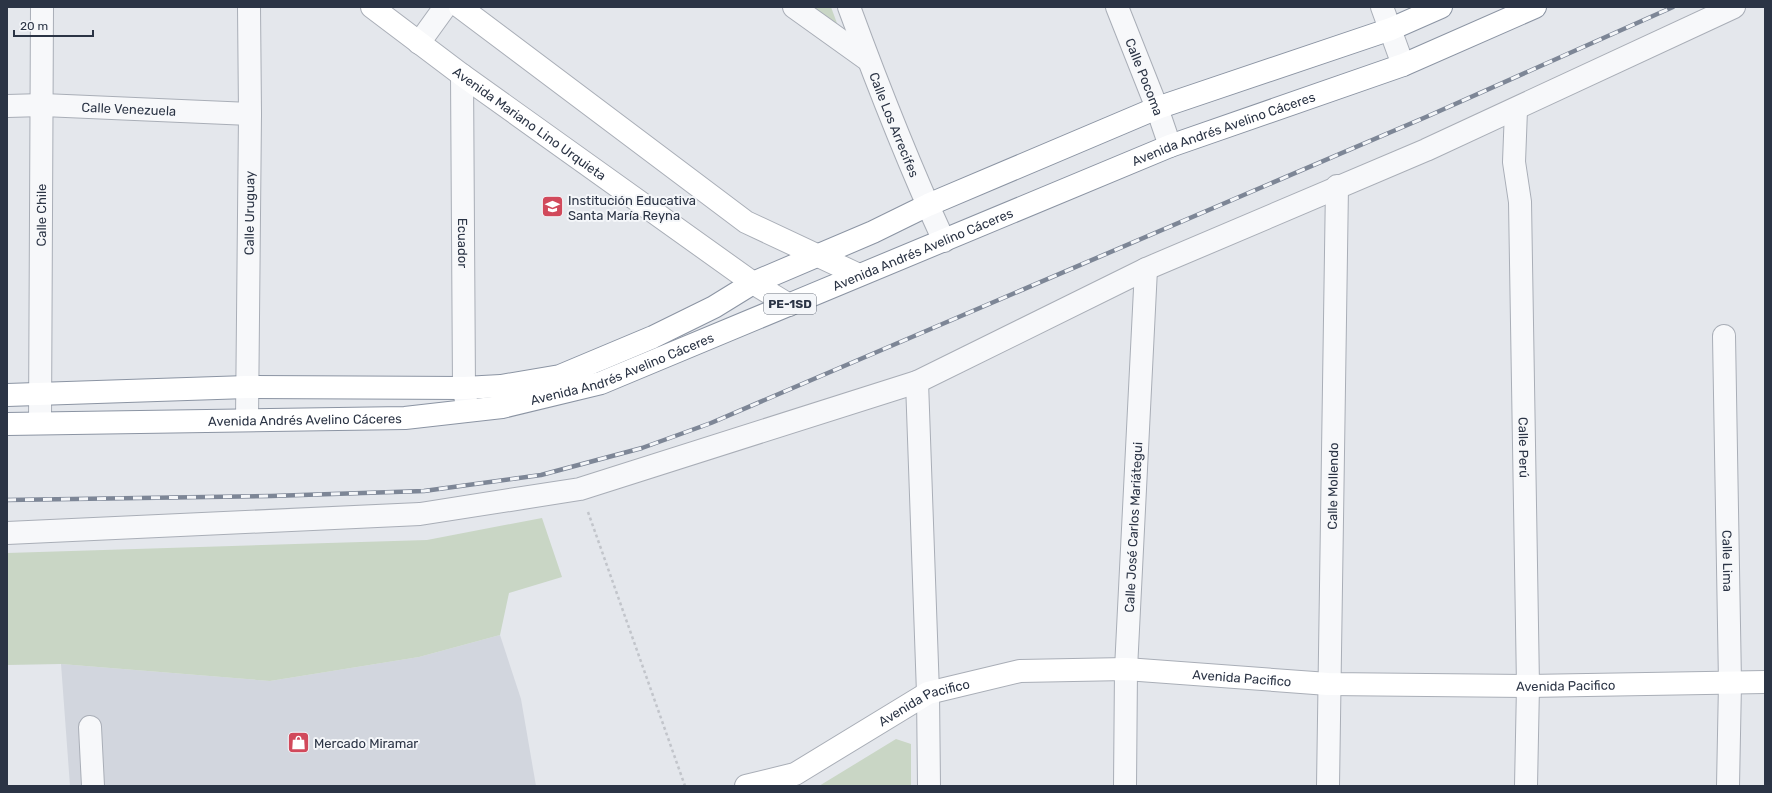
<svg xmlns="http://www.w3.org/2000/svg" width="1772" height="793" viewBox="0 0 1772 793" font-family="Rubik,sans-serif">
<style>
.built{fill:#d2d6de}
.green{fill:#c9d6c5}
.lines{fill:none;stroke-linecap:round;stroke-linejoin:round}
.street-casing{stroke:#a9aeb7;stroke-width:24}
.secondary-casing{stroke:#a9aeb7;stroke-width:24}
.highway-casing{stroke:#8b94a3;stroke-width:24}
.path{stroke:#c2c5cb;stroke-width:2.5;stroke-dasharray:3 3;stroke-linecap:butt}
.street{stroke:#f7f8fa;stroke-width:22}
.secondary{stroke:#fff;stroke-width:22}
.highway{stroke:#fff;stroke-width:22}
.rail-casing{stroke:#7d8696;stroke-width:4.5}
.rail{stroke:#f4f6f9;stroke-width:3;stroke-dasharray:9;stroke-linecap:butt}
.labels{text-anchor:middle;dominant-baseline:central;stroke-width:4;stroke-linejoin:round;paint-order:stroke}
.shield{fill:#f4f6f9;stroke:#676e7b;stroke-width:1}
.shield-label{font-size:12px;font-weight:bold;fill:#2b3445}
.street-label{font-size:13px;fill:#2b3445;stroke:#f4f6f9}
.poi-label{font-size:13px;fill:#2b3445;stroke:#f4f6f9;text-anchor:start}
</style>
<rect width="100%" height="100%" fill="#e4e7ec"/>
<!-- built -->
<path class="built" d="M500,635L521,699L536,786H70L61,664L270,681L419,657Z"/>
<!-- green -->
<path class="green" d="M813,7H831L838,26Z
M542,518L562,577L509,593L500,635L419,657L270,681L61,664L7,665V553L427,540Z
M896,739L911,744V786H819Z"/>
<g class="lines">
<defs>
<g id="street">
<path d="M794,7L868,60"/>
<path id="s1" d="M849,7C878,86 909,165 944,241"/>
<path id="s2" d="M1117,7L1157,108L1170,146"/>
<path d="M1382,7L1403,65"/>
<path d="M419,43L445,7"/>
<path id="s3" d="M462,75L464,388L467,408"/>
<path id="s4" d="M7,106L43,105L250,114"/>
<path id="s5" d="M1516,110L1514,162L1520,202L1528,686L1526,786"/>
<path id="s6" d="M1724,336L1730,683L1728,786"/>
<path d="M917,382L928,693L929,786"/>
<path id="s7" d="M247,419L250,114L249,7"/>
<path id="s8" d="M40,423L42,7"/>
<path d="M7,533L420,514L580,489L917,382L1146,269L1426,150L1734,7"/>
<path d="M90,727L93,786"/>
<path id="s9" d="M1125,786L1126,669L1146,269"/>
<path id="s10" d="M1328,786L1337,186"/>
</g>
<g id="secondary">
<path id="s11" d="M372,7L462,75L753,283L789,305"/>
<path d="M460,7L746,222L859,275"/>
<path id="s12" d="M746,786L795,774L928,693L1020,671L1126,669L1328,684L1528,686L1765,682"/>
</g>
<g id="highway">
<path d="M7,395L247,387L464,388L501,386L560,376L653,337L714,307L753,283L873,232L928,205L1157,108L1391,29L1441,7"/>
<path id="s13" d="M7,424L405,418L502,407L601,383L1170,146L1403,65L1535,7"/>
</g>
</defs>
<!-- street casing -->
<use href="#street" class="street-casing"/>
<!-- secondary casing -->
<use href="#secondary" class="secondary-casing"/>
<!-- highway casing -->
<use href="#highway" class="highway-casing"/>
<!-- path -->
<path class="path" d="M588,512L685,786"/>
<!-- street -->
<use href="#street" class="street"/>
<!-- secondary -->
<use href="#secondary" class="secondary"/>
<!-- highway -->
<use href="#highway" class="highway"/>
<defs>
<path id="rail" d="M7,500L271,496L424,491L541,475L642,448L711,423L1426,117L1673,7"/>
</defs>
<!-- rail casing -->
<use href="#rail" class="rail-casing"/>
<!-- rail -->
<use href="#rail" class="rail"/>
</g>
<!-- icons -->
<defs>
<symbol id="school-square" viewBox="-11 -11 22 22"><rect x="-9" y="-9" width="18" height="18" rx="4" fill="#d1495b" stroke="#f4f6f9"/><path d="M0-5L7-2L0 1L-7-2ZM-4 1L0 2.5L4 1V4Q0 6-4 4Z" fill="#fff"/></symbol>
<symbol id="shop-square" viewBox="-11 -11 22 22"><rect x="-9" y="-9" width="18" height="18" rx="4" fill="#d1495b" stroke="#f4f6f9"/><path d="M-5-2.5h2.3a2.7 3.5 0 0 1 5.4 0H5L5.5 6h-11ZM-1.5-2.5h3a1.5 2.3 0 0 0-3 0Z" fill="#fff"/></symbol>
</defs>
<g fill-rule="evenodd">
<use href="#school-square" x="540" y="194" width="25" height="25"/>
<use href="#shop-square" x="286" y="730" width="25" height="25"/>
</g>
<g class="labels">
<!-- shield labels -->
<rect class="shield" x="764" y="294" width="52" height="20" rx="3"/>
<g class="shield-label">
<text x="790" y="304">PE-1SD</text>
</g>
<!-- street labels -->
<g class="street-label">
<text stroke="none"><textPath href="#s2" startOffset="75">Calle Pocoma</textPath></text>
<text stroke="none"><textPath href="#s4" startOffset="122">Calle Venezuela</textPath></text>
<text stroke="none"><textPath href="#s11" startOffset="196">Avenida Mariano Lino Urquieta</textPath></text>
<text stroke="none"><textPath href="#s1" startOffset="126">Calle Los Arrecifes</textPath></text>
<text stroke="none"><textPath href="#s13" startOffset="1270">Avenida Andrés Avelino Cáceres</textPath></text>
<text stroke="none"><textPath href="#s7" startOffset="206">Calle Uruguay</textPath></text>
<text stroke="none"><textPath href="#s8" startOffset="208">Calle Chile</textPath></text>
<text stroke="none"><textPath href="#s3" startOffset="168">Ecuador</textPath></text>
<text stroke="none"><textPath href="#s13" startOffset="946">Avenida Andrés Avelino Cáceres</textPath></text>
<text stroke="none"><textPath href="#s13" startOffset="622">Avenida Andrés Avelino Cáceres</textPath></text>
<text stroke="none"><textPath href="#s13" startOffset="298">Avenida Andrés Avelino Cáceres</textPath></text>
<text stroke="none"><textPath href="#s5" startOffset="338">Calle Perú</textPath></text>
<text stroke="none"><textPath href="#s10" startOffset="300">Calle Mollendo</textPath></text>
<text stroke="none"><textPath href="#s9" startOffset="259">Calle José Carlos Mariátegui</textPath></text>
<text stroke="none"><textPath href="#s6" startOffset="225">Calle Lima</textPath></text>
<text stroke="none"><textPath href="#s12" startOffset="523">Avenida Pacifico</textPath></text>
<text stroke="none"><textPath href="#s12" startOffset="847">Avenida Pacifico</textPath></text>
<text stroke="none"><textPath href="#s12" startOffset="199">Avenida Pacifico</textPath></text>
</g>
<!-- poi labels -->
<g class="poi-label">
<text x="568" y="200">Institución Educativa<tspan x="568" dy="15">Santa María Reyna</tspan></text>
<text x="314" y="743">Mercado Miramar</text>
</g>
</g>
<!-- border -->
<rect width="1772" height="793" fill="none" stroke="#2b3445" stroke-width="16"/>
<!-- scale -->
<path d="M14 30v6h79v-6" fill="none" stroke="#2b3445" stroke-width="2"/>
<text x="20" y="30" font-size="12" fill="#2b3445" stroke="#f4f6f9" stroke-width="3" paint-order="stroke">20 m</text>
</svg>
